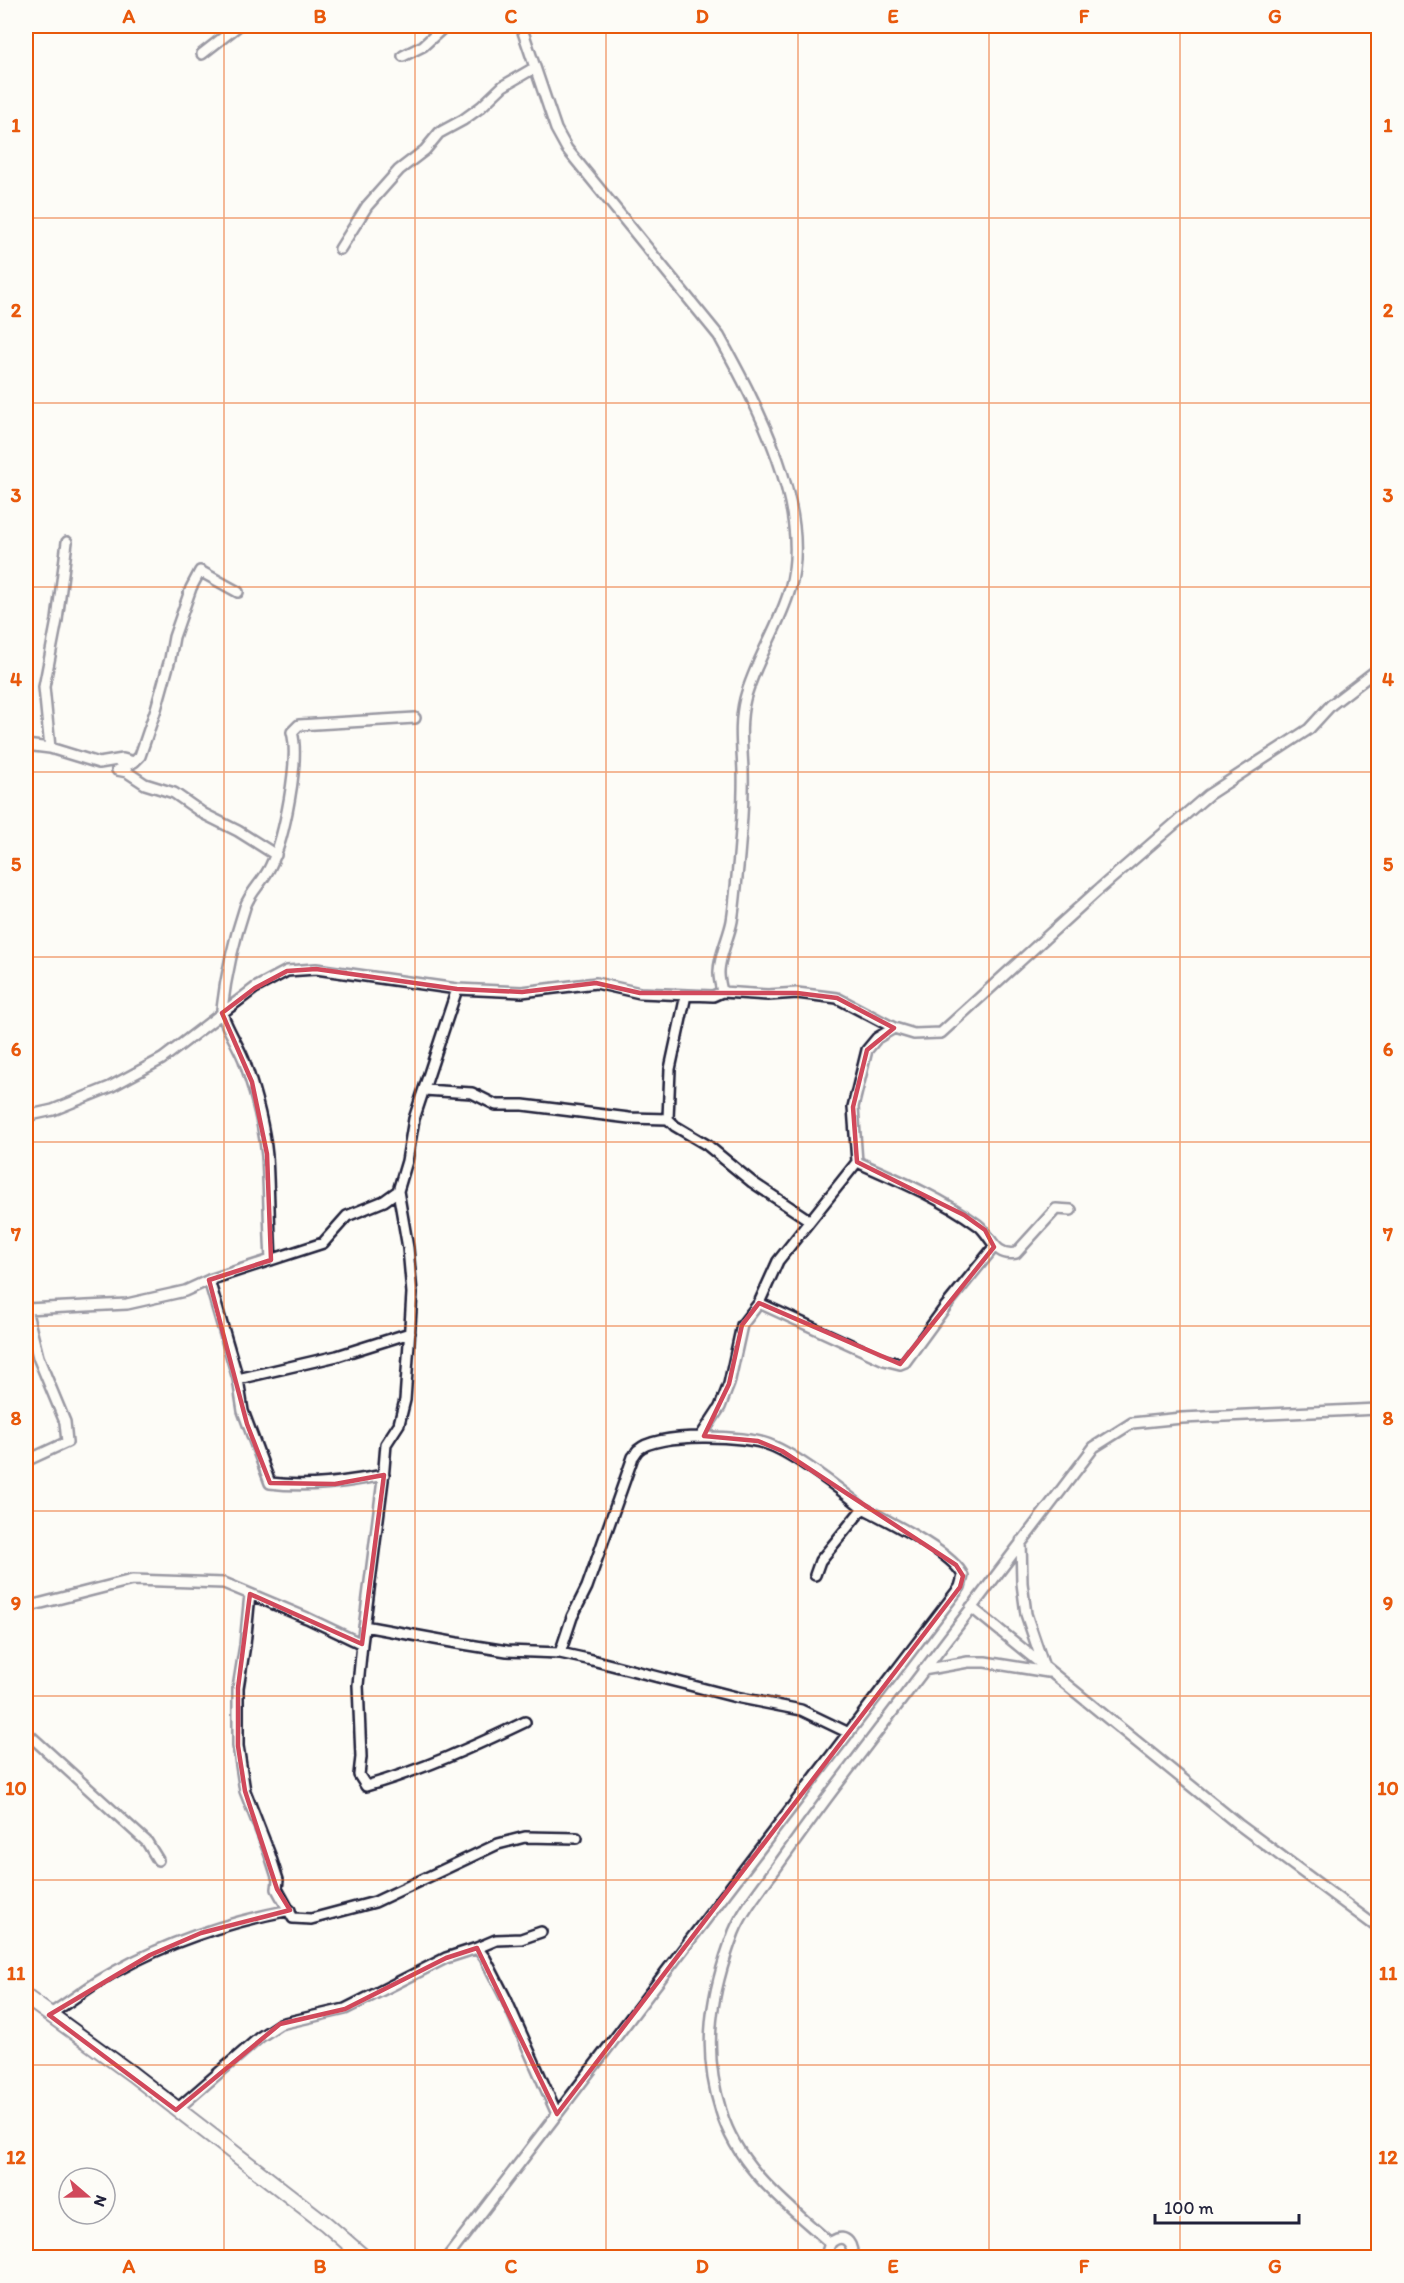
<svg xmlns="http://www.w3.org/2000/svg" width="1404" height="2283" viewBox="0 0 1404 2283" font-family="Itim,sans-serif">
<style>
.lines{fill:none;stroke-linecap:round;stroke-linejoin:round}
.street-casing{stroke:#22223b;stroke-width:14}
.secondary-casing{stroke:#22223b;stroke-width:18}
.street{stroke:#fdfcf7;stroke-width:9}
.secondary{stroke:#fdfcf7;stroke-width:14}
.marked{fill:none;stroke:#d1495b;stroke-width:4.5;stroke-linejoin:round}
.grid{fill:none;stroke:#e8590c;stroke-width:1.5;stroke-opacity:0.55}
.neatline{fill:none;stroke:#e8590c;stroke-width:2}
.grid-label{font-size:20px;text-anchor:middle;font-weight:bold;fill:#e8590c}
</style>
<rect width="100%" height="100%" fill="#fdfcf7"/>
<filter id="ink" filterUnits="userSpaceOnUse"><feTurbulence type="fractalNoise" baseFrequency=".0167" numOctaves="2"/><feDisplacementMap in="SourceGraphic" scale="12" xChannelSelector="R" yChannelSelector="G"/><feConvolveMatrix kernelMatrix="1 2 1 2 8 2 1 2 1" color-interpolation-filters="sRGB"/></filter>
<g filter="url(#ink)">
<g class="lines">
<defs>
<path id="street" d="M521,26L556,129L567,149L719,336C757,405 813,509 790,589C779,627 755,661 745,699C739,723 742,747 743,771C744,803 741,835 738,867C736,885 735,903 732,921C729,937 718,959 719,974C719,980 721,986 722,992
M202,54L238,26
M403,56L423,46L445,26
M340,249L367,206L399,170L425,150L439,133L463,120L481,107L503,86L534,68
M26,745L50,748L99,763L123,759L134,762L117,770L127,772L145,784L174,793L204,814L238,831L276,855
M50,748L44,687L57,620L67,542
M134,762L140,756L156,709L170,659L174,637L191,588L200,571L238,592
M457,989L414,1119L407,1161L398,1191L408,1248L412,1293L409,1343L405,1400L399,1424L386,1444L383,1480L362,1644L358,1685L361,1757L359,1775L366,1786C422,1770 473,1747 525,1722
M686,995L670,1069L668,1119L675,1126L707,1145L752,1182L809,1220
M424,1090L472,1093L496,1105H523L629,1118L668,1119
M26,1116L53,1110L110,1087L162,1059L255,988L287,971L316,969L457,989L522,992L596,983L640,993L713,996L722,992L768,995L797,993L837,998L894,1028L914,1034L941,1033L1097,891L1208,795L1309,729L1331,705L1378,669
M857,1162C898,1180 941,1198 978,1225C992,1236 994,1257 1016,1253L1056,1209L1071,1210
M271,1260C269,1225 269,1190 267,1156C264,1124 255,1092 245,1063C241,1049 221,1020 222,1009C226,974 234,940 245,907C250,892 264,881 271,865C284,839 300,760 292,732L299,725L415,718
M209,1280L238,1379L243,1411L270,1483C309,1488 346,1482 384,1475
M759,1303L884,1360L900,1364L905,1362L946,1306L994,1247
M26,1309L127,1304L185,1291L209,1280L323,1243L347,1216L384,1201L398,1191
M238,1379L337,1356L410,1333
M701,1436L720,1407L729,1384L742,1325L759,1303L778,1261L857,1162L853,1107L867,1050L877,1038L894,1028
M26,1461L67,1442L65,1422L38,1357L26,1309
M1021,1541L1022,1583L1026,1614L1044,1667
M250,1594L245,1645L238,1688V1746L245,1791L270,1855L278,1880L277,1889L293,1918L311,1919L375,1902L498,1844L525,1837L577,1838
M26,1607L132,1580L224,1583L307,1618L362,1644
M971,1607L1238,1824L1378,1928
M364,1626L457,1643L507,1651L560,1653L592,1660L736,1697L801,1710L849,1733
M560,1653L572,1617L587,1587L633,1457C635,1455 636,1452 638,1450C658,1432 746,1435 770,1445C796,1455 840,1489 863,1508L820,1561L815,1575
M923,1670L968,1662H985L1048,1672
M26,1732L147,1842L158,1860
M477,1948L485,1958L506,1999L557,2114
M49,2015C66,2004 82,1992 99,1981C157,1945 224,1923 290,1910
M176,2110L260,2037L280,2024L345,2009L446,1958L477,1948L496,1940L521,1939L541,1932
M830,2243C788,2205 738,2169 721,2111C701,2048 711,1993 734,1932C743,1910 762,1887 776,1868C799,1836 821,1805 845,1774C927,1665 1010,1556 1094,1447L1132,1423L1182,1418L1378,1409
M447,2258L960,1587L963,1576C954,1553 886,1520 863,1508
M824,2258C829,2252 827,2245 833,2241C846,2232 855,2247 851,2258"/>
<path id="secondary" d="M26,1997L132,2074L326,2224L365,2258"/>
</defs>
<!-- street casing -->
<use href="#street" class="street-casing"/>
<!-- secondary casing -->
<use href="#secondary" class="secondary-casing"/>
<!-- street -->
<use href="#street" class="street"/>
<!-- secondary -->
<use href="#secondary" class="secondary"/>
</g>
</g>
<!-- marked area -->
<path d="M0 0H1404V2283H0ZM316,969L457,989L522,992L596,983L640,993H797L837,998L894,1028L867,1050L853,1107L857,1162L964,1215L985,1230L994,1247L900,1364L759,1303L742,1325L729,1384L704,1436L758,1441L782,1451L956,1565L963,1576L960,1587L557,2114L477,1948L446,1958L345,2009L280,2024L176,2110L49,2015L150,1955L201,1933L290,1910L277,1889L245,1791L238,1746V1688L250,1594L362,1644L384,1475L335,1484L270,1483L247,1424L209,1280L271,1260L267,1154L252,1082L222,1013L255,988L287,971Z" fill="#fdfcf7" fill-opacity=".55" fill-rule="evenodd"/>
<path class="marked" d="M316,969L457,989L522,992L596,983L640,993H797L837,998L894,1028L867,1050L853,1107L857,1162L964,1215L985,1230L994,1247L900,1364L759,1303L742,1325L729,1384L704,1436L758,1441L782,1451L956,1565L963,1576L960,1587L557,2114L477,1948L446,1958L345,2009L280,2024L176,2110L49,2015L150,1955L201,1933L290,1910L277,1889L245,1791L238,1746V1688L250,1594L362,1644L384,1475L335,1484L270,1483L247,1424L209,1280L271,1260L267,1154L252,1082L222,1013L255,988L287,971Z"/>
<!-- grid -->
<path class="grid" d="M224,26V2258M415,26V2258M606,26V2258M798,26V2258M989,26V2258M1180,26V2258M26,218H1378M26,403H1378M26,587H1378M26,772H1378M26,957H1378M26,1142H1378M26,1326H1378M26,1511H1378M26,1696H1378M26,1880H1378M26,2065H1378"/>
<!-- margin -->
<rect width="1404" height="2283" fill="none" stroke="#fdfcf7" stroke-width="66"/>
<!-- north arrow -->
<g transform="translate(87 2196) rotate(110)"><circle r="28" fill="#fdfcf7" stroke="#a5a5ac" stroke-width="1.5"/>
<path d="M0-4.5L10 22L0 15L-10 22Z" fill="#d1495b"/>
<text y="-9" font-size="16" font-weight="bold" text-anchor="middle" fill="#22223b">N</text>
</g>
<!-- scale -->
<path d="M1155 2214v9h144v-9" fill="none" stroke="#22223b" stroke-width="3"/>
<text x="1164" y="2214" font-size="18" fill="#22223b" stroke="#fdfcf7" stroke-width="4.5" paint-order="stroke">100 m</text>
<rect x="33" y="33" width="1338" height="2217" class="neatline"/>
<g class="grid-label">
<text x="129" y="23">A</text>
<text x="320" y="23">B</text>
<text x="511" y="23">C</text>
<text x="702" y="23">D</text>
<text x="893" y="23">E</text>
<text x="1084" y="23">F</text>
<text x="1275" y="23">G</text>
<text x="16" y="132">1</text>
<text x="1388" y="132">1</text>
<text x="16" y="317">2</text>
<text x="1388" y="317">2</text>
<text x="16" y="502">3</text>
<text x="1388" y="502">3</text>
<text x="16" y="686">4</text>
<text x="1388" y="686">4</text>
<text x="16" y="871">5</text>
<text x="1388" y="871">5</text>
<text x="16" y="1056">6</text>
<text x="1388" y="1056">6</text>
<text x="16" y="1241">7</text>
<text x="1388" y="1241">7</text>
<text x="16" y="1425">8</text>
<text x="1388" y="1425">8</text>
<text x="16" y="1610">9</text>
<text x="1388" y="1610">9</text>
<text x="16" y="1795">10</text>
<text x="1388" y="1795">10</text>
<text x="16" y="1980">11</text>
<text x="1388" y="1980">11</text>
<text x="16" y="2164">12</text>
<text x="1388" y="2164">12</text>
<text x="129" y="2273">A</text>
<text x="320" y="2273">B</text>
<text x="511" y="2273">C</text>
<text x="702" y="2273">D</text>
<text x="893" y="2273">E</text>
<text x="1084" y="2273">F</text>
<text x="1275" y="2273">G</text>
</g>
</svg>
